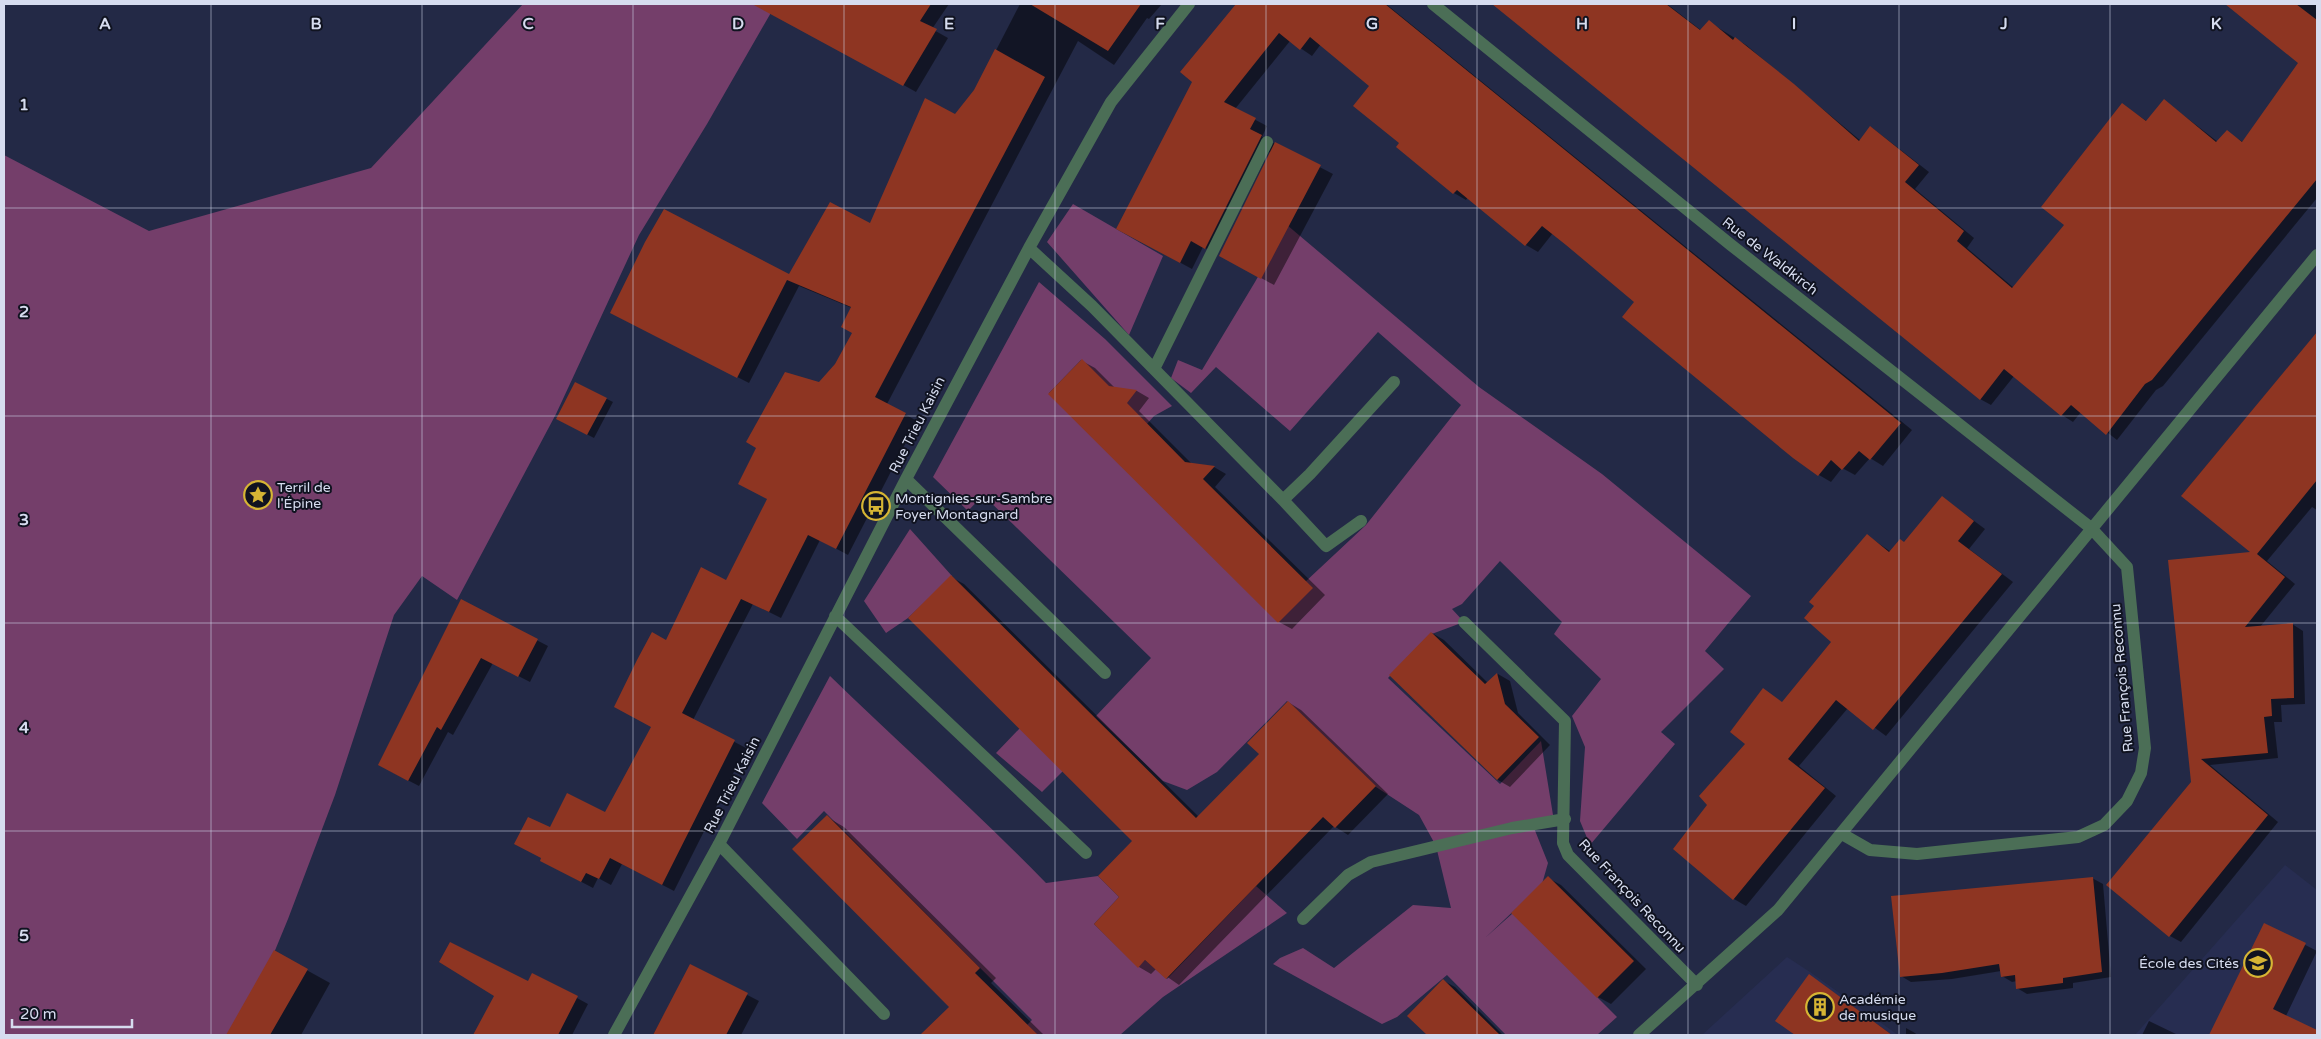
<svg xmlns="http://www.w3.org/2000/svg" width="2321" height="1039" viewBox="0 0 2321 1039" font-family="'Varela Round',sans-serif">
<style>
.built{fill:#272d51}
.green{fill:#743e6a}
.shadow{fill:#0007}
.building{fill:#8e3522}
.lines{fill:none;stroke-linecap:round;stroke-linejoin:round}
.minor{stroke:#4b6e56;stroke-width:12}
.grid{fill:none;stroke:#d6dcef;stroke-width:1;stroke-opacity:0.55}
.labels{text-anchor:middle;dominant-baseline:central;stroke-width:4;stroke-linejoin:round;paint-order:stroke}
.street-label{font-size:14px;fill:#d6dcef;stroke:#101320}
.poi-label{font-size:14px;fill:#d6dcef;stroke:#101320;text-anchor:start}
.grid-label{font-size:16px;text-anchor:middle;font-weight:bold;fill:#d6dcef;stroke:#101320;stroke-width:4;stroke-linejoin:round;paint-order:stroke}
</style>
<rect width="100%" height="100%" fill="#232946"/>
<!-- built -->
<path class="built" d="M2285,865L2317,890V1035H2135Z
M1787,957L1810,972L1898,1035H1702Z"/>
<!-- green -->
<path class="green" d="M523,4H776L707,124L639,235L556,414L457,600L422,576L394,615L335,795L288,919L240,1035H4V155L149,231L371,168Z
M1073,204L1163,256L1129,335L1047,242Z
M1287,225L1479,387L1602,474L1751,596L1705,651L1724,669L1661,732L1675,744L1590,845L1580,821L1585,747L1572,716L1601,679L1554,634L1562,622L1500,561L1462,604L1452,609L1464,622L1429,635L1388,678L1500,784L1541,741L1553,815L1517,826L1532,823L1548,863L1542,884L1485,938L1513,913L1617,1017L1597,1035H1506L1447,975L1397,1017L1382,1024L1273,964L1280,958L1303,948L1334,968L1413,905L1451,908L1436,846L1419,815L1376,787L1287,701L1217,772L1187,790L1163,781L1096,716L1151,658L983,495L968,511L933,477L1039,282L1105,339L1172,406L1154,416L1146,425L1081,360L1049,393L1278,622L1304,583L1366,525L1461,405L1378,332L1290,431L1216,367L1191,393L1171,378L1178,360L1202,370L1255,282Z
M910,529L952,576L908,618L886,633L864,601Z
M830,676C902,746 977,812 1046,883L1098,876L1119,897L1094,924L1138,967L1145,960L1167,979L1256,886L1287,913L1163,997L1120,1035H1017L1032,1020L824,811L797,839L762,803Z
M1020,728L1063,771L1042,792L996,753Z"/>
<!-- shadow -->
<path class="shadow" d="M787,4H949L932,29L948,38L916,92L780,16Z
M1020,4H1162L1149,19L1147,18L1114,65L1078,41L887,404L917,421L848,555L820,540L781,618L753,604L693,720L746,748L674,891L622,864L611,885L598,878L593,888L553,867L550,829L606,813L652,727L666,641L726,581L768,499L819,383L836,365L853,333L852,308L799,286L749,383L623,319L790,276L870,225L975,91Z
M1238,4H1386L1912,430L1883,466L1870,458L1855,475L1842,468L1831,482L1819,475L1636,301L1553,233L1538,252L1526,245L1468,197L1466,200L1454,193L1398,147L1401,143L1371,86L1321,44L1312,56L1290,41L1235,109L1267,126L1262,137L1333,174L1274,285L1234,263L1271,153L1269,152L1217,254L1203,247L1192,269L1129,235L1194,82L1182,72Z
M1494,4H1667L1702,31L1709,22L1746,45L1861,141L1871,127L1929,172L1915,189L1974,238L1967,248L2014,288L2066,225L2123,105L2148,122L2165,101L2218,142L2227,132L2243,142L2308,51L2317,57V198L2163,386L2156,390L2117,440L2081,412L2073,422L2062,415L2014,376L1991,405L1980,399Z
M2244,4H2317V49L2285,48L2237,12Z
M2317,333V510L2312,507L2267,561L2295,584L2260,627L2292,624L2303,631L2305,704L2281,705L2282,722H2274L2278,758L2210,765L2278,822L2181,942L2170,936L2192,783L2253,553L2182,495Z
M1082,361L1095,368L1115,388L1137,391L1149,398L1139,411L1192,464L1214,467L1226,474L1215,487L1325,595L1292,629L1279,622Z
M575,383L613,402L594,438L563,422Z
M1942,497L1985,529L1969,549L2013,582L1886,736L1848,708L1799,766L1836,796L1746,906L1734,899L1747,744L1763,690L1783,703L1833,642L1868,536L1891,552L1905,543Z
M951,577L964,584L1199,817L1261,754L1288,702L1301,710L1388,794L1348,835L1334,826L1179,985L1156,969L1151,974L1139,967L1121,897L1134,841Z
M461,601L548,646L530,682L493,663L453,735L448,732L419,786L390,771Z
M1432,633L1444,640L1488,683L1498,674L1510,681L1518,713L1550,745L1510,787L1498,780L1390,675Z
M827,817L844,827L996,978L991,983L1044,1035H922L951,1007Z
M1548,878L1561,885L1646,969L1611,1004L1598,997Z
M2092,878L2103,884L2111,977L2073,983V988L2027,994L2017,988V981L2012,982L2002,976L2001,971L1952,979L1911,982L1901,976Z
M2265,924L2317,951L2286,1016L2298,1023V1035H2230L2228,1000Z
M274,952L330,983L301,1035H227Z
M691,966L759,1001L741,1035H653Z
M1809,976L1819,982L1892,1035H1797L1777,1021Z
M1444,981L1455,987L1503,1035H1429L1409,1016Z
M528,983L577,998L588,1004L572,1035H474L495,996Z
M2149,1021L2178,1035H2142Z
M1906,1028L1915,1033L1917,1035H1906Z"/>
<!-- building -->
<path class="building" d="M752,4H931L920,21L937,29L903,86Z
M1030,4H1141L1108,51Z
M1236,4H1385L1901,423L1870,460L1859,451L1842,470L1831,460L1818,476L1793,458L1622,317L1634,302L1566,245L1542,226L1525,246L1457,190L1453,194L1396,147L1399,143L1353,106L1369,86L1310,37L1300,50L1279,33L1224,102L1256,118L1250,129L1262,135L1205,249L1191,241L1180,263L1116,229L1192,82L1180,72Z
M1492,4H1666L1700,30L1709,20L1733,40L1735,37L1794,84L1859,141L1870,126L1919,165L1905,182L1964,231L1957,241L2012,288L2064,225L2041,207L2122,103L2146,121L2164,99L2216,142L2227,130L2242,142L2298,63L2225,4H2296L2317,20V179L2152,380L2145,384L2106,435L2071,405L2061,416L2004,369L1980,400Z
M995,49L1045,77L875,397L906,413L836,549L808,535L769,612L741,599L682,713L735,740L662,885L610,858L599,879L586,873L581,882L540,861L541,858L514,844L528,817L550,827L567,793L605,812L651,727L614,707L637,660L652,632L666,640L701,567L726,580L767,499L738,484L756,448L746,442L785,372L819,382L835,364L852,333L841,327L851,307L787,280L737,378L610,313L645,242L664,209L789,274L830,202L870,223L925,98L955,114L974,90Z
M1275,142L1321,165L1261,279L1219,256Z
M2317,332V480L2257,554L2285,577L2245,627L2293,623L2294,698L2271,699L2272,716L2264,717L2268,753L2201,759L2268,815L2169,937L2106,885L2191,782L2168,560L2250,552L2181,496Z
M1082,359L1109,386L1137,390L1127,403L1185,462L1215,466L1203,479L1313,588L1278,623L1048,394Z
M575,382L607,398L587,435L556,419Z
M1942,496L1974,521L1958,541L2002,574L1873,730L1836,700L1788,759L1825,788L1733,900L1673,849L1707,805L1699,796L1745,744L1730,732L1763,688L1782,702L1831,642L1804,618L1814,606L1809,602L1867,534L1889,552L1900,539L1904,542Z
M951,575L1196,818L1259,754L1247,743L1288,701L1376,786L1335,828L1323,817L1166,979L1145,960L1138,968L1094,924L1119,897L1098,876L1132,841L908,618Z
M461,599L538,639L518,677L481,658L441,730L437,727L408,781L378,765Z
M1431,632L1485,684L1497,673L1505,704L1539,737L1497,780L1389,675Z
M827,815L980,968L975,973L1038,1035H920L949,1007L792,849Z
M1548,876L1634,961L1597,998L1511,913Z
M2093,877L2102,972L2063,978V983L2016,989L2015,975L2001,977L1999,964L1942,973L1900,977L1891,896Z
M2264,923L2306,943L2273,1009L2317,1030V1035H2209Z
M450,942L528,981L532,973L578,996L558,1035H473L494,996L439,962Z
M274,950L308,969L270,1035H226Z
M690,964L748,993L726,1035H653Z
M1809,974L1892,1035H1795L1775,1021Z
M1443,979L1500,1035H1427L1407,1016Z"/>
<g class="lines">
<!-- minor -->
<path class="minor" d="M1433,4L1731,245L2091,528L2127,567L2145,748L2141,773L2127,801L2104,825L2078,837L1917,854L1870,850L1842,834
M1029,248L1092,306L1283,500
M1154,369L1267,142
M906,479L1105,673
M1361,521L1326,546L1283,500L1310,474L1394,382
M835,616L1086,853
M1464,622L1565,721L1563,843L1568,855L1697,985
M719,844L884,1014
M1303,919L1348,875L1371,862L1512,828L1565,819
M614,1035L719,844L906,479L1029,248L1111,102L1189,4
M1639,1035L1778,910L2317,255"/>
</g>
<!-- grid -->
<path class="grid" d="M211,4V1035M422,4V1035M633,4V1035M844,4V1035M1055,4V1035M1266,4V1035M1477,4V1035M1688,4V1035M1899,4V1035M2110,4V1035M4,208H2317M4,416H2317M4,623H2317M4,831H2317"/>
<!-- icons -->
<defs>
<symbol id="sight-ring" viewBox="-11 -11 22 22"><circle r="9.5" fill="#101320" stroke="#d6b534" stroke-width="1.5"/><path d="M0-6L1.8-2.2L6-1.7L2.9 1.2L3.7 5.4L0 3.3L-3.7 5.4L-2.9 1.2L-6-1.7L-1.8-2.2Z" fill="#d6b534"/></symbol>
<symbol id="bus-ring" viewBox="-11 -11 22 22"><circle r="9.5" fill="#101320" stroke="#d6b534" stroke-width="1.5"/><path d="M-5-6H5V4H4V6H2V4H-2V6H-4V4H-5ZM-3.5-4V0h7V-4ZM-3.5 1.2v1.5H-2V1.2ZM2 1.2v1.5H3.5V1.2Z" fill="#d6b534"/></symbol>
<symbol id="school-ring" viewBox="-11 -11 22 22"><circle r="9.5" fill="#101320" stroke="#d6b534" stroke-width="1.5"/><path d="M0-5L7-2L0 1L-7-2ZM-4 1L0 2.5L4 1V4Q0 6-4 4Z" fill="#d6b534"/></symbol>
<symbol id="building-ring" viewBox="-11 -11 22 22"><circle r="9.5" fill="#101320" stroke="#d6b534" stroke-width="1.5"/><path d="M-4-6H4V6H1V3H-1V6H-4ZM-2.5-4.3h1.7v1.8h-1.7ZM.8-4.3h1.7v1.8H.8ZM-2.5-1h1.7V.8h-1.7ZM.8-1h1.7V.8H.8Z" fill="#d6b534"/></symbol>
</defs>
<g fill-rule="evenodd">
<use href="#sight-ring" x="242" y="479" width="32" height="32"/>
<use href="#bus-ring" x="860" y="490" width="32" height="32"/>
<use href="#school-ring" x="2242" y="947" width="32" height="32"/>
<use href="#building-ring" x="1804" y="991" width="32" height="32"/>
</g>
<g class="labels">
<!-- street labels -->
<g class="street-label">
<text transform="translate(1770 256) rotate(38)">Rue de Waldkirch</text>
<text transform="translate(917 425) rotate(-63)">Rue Trieu Kaisin</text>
<text transform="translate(2122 678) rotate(-95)">Rue François Reconnu</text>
<text transform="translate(732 785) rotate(-63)">Rue Trieu Kaisin</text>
<text transform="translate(1632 896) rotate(47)">Rue François Reconnu</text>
</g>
<!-- poi labels -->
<g class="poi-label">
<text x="277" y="487">Terril de<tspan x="277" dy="16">l'Épine</tspan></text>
<text x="895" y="498">Montignies-sur-Sambre<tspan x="895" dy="16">Foyer Montagnard</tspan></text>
<text x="2239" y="963" text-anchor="end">École des Cités</text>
<text x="1839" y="999">Académie<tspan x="1839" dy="16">de musique</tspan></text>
</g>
</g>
<g class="grid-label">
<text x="105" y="29">A</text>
<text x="316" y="29">B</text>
<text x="528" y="29">C</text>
<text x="738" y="29">D</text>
<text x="949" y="29">E</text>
<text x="1160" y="29">F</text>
<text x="1372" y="29">G</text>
<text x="1582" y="29">H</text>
<text x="1794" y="29">I</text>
<text x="2004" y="29">J</text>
<text x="2216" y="29">K</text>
<text x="24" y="110">1</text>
<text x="24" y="317">2</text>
<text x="24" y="525">3</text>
<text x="24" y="733">4</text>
<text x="24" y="941">5</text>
</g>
<!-- border -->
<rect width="2321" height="1039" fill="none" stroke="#d6dcef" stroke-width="10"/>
<!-- scale -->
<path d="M12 1019v8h120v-8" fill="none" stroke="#d6dcef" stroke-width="2.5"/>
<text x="20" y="1019" font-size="15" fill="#d6dcef" stroke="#101320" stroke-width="4" paint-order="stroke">20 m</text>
</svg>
